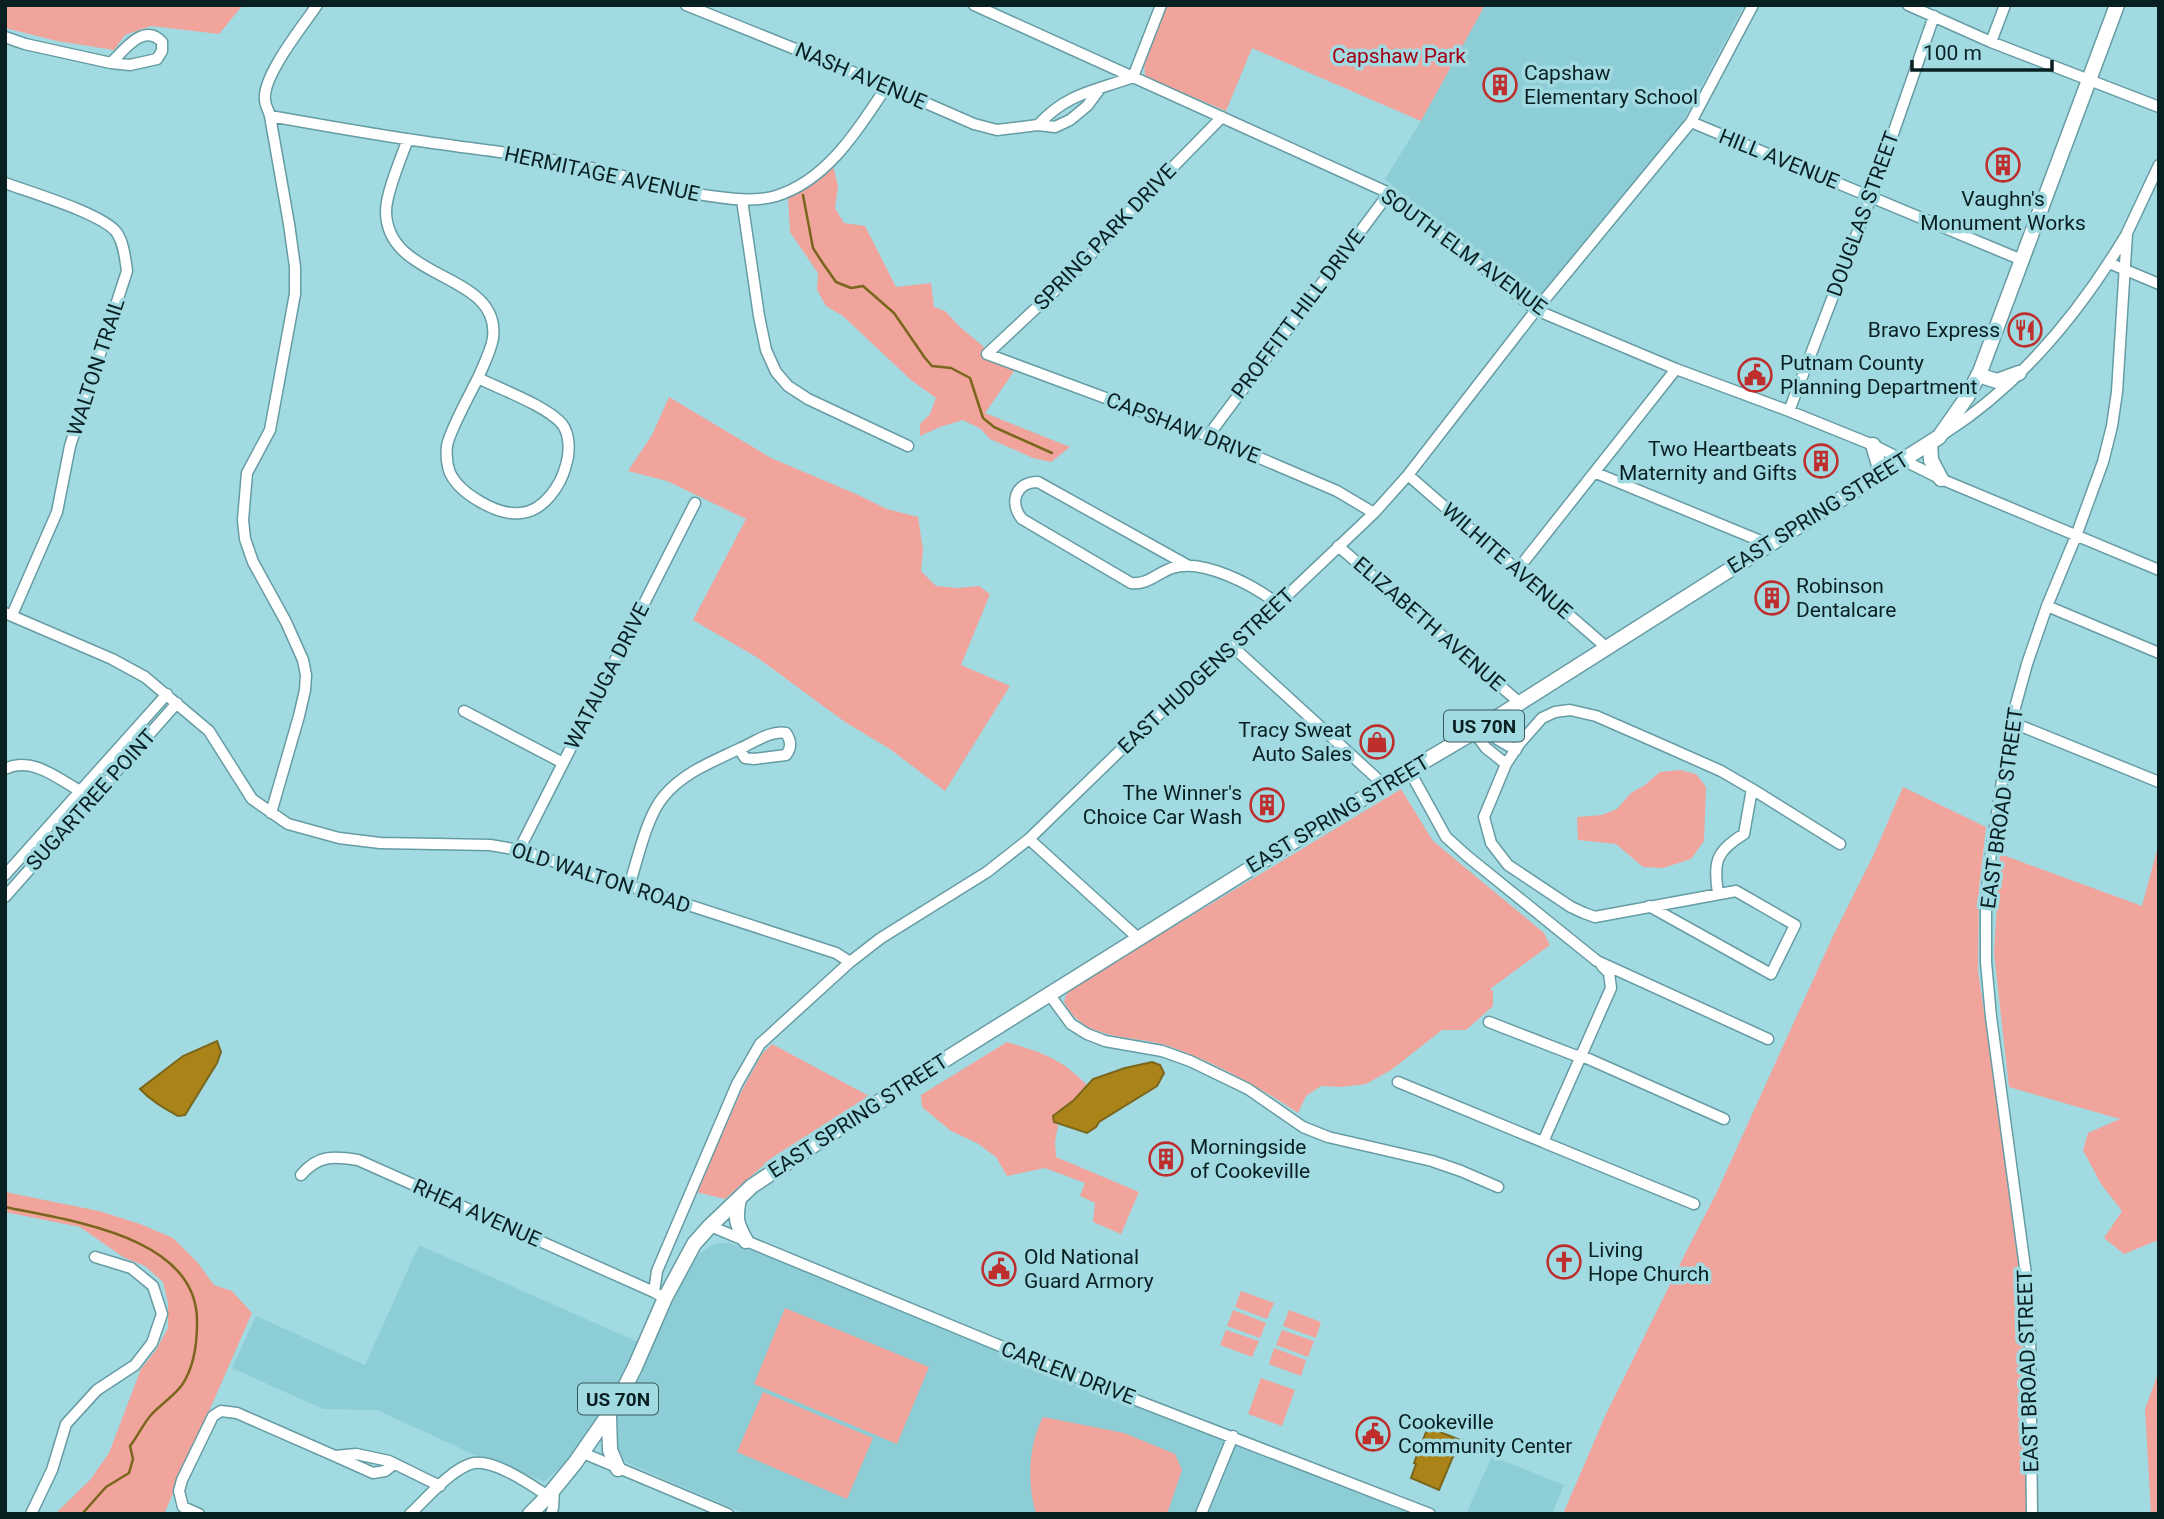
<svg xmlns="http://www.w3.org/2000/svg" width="2164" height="1519" viewBox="0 0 2164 1519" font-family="Roboto,sans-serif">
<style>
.built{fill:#8dced6}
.green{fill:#f0a49c}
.water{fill:#ab8419;stroke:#7a661c;stroke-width:2}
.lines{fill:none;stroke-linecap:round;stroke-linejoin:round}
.stream{stroke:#7a661c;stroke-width:2.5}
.minor-casing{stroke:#669ca3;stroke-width:13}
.major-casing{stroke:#669ca3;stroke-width:17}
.minor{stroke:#fff;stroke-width:10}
.major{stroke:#fff;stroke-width:14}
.labels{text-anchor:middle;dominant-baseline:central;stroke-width:7;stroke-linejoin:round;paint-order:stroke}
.shield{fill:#a2dae1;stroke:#37585c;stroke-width:2}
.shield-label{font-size:19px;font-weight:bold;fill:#092023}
.park-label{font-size:21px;fill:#a40214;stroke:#a2dae1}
.poi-label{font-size:21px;fill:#092023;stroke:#a2dae1;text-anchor:start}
.street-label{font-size:21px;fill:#092023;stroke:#a2dae1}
</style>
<rect width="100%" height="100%" fill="#a2dae1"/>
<!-- built -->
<path class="built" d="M1485,5H1744L1679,129L1539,298L1535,299L1525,297L1385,179L1421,121Z
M728,1243L752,1250L1027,1364L1412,1514H746L632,1465L620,1459L613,1447L615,1421L632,1390L682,1283L699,1254L714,1244Z
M419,1245L638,1342L610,1399L591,1430L569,1460L544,1482L510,1467L477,1456L377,1410L323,1409L232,1368L256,1316L365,1365Z
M1492,1456L1564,1485L1552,1514H1466Z"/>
<!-- green -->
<path class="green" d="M5,5H243L219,34L151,26L125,35L114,50L57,41L5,28Z
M1167,5H1485L1421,121L1252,48L1226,111L1150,79L1145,76L1144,64Z
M833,166L838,186L835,208L844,223L865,226L896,287L931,283L934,307L945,311L960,327L984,347L982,357L1015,370L985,413L1070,447L1051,462L1033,458L990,439L981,429L963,420L940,427L920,436V424L930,414L936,398L911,380L843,316L826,306L817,290L818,273L790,232L788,198L805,189Z
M669,397L771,458L856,494L887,509L918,517L923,550L921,571L936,586L958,588L979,586L990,594L961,665L1010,686L945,791L890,749L845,722L758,658L693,620L746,519L667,481L628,471L652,435Z
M1680,770L1696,774L1706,787L1704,841L1691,859L1663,868L1643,867L1616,844L1578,840L1577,817L1602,815L1617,809L1631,793L1645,785L1660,772Z
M1903,787L1986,827L1979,889L1978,971L2015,1220L2025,1337L2028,1514H1563L1606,1414L1689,1246L1716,1194L1833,936L1874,854Z
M1401,789L1433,841L1544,933L1550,945L1490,989L1493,991V1006L1466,1030H1442L1391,1070L1366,1084L1342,1087L1321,1086L1306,1096L1298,1113C1259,1087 1218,1064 1174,1048C1149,1038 1120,1040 1095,1030C1081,1025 1071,1015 1064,1002L1066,995L1072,988Z
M2158,846L2159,1244L2156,1241L2124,1254L2104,1238L2122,1211L2101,1184L2083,1150L2088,1133L2120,1119L2009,1087L1994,953L2000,854L2142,906Z
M1007,1042C1043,1053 1060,1058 1087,1085L1074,1100L1053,1116L1054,1122L1058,1125L1055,1142L1056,1157L1139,1192L1121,1234L1093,1222L1095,1203L1080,1196L1085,1183L1045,1168L1007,1176L996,1157L977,1143L951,1131L922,1107L921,1095Z
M772,1044L869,1096L773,1157L725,1199L696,1192L741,1092L762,1054Z
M5,1192L99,1211L140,1224L173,1238L198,1263L214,1285L232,1291L252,1313L164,1514H55L90,1480L109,1453L141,1369L156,1350L168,1328V1303L163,1282L145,1266L123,1257L80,1227L5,1212Z
M1241,1291L1274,1303L1267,1319L1235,1307Z
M785,1308L929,1367L897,1444L754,1384Z
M1233,1310L1266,1323L1260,1338L1227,1326Z
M1289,1310L1321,1322L1316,1338L1283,1326Z
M1226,1330L1259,1341L1252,1357L1220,1345Z
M1282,1330L1314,1341L1308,1357L1276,1345Z
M1274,1348L1306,1360L1301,1376L1269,1364Z
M2159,1371V1514H2151L2145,1409Z
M1261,1378L1295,1390L1282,1426L1248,1414Z
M763,1392L873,1438L847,1499L737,1452Z
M1043,1417L1124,1433L1175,1454L1182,1470L1167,1514H1036C1027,1483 1028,1446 1043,1417Z"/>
<!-- water -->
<path class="water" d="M217,1041L221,1052L217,1063L185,1115L178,1116C164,1108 151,1101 140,1089L183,1056Z
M1152,1062L1160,1065L1164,1073L1157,1086L1099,1122L1096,1127L1087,1133L1054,1122L1053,1116L1074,1100L1093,1079L1125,1068Z
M1428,1427L1460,1440L1439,1490L1411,1478L1416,1464L1414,1463Z"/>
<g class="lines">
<!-- stream -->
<path class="stream" d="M803,195L813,248L822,262L836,282L851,288L863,286L894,313L925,358L932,366L951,368L970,378L983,418L994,427L1052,453
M5,1207C70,1221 200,1236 197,1324C197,1345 194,1367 182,1385C174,1396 160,1405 151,1415C143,1424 138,1436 130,1446L133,1459L129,1473L106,1487L82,1514"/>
<defs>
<path id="minor" d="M686,5L887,86L974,124L997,130L1038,125L1055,127L1070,120L1087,106L1099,90
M974,5L1389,193L1536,310L1676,369L1789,411L1873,445L1941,479L2159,570
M1908,5L1991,42L2159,107
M5,37L25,44L111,63L130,65L157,59L162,51V42C144,22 124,50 111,63
M1991,42L2005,5
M1133,77L1161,5
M270,116C315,124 361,132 406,139C457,147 508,152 558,161C612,170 664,191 718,197C737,200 758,201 776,196C828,180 859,128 887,86
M1222,117L1124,217L1078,269L987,354L1208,436L1337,491L1374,513
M1691,122L2022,260
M1038,125C1067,93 1095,91 1133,77
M408,139C401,158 386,193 386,211C386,282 501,271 493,338C491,351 483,366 478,378
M5,183C29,192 104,214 117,233C124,244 125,258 127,271L70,446L57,512L12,615
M742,200L759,316L766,350L776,372L788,386L808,399L908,446
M2109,263L2159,284
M478,378C500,389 547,406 562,424C570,434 570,453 566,465C561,485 544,511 521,513C498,516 460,494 450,473C447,465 446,455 447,446C449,432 470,394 478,378Z
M1789,411L1871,197L1934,16
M1945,433C2020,385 2080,312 2126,235
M1208,436L1389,193
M1596,473L1768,544
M1408,475L1606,647
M1338,546L1520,703
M1187,565L1038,482C1015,482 1009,503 1022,519L1131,583C1148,585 1157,573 1172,568C1203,558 1253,585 1278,604
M1518,569L1676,369
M2047,606L2159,653
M5,613L112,659L145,677L209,731L252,799L288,824L339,838L380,843L490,845L519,850L836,953L850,962
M1233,647L1384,785
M464,711L563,763
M2011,722L2159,782
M1488,723L1497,739L1516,750
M1474,732L1486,748L1506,764
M5,769C32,756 57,778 80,791
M1409,770L1446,837L1467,856L1597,961L1768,1039
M1752,789L1840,844
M271,813L299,716L305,690L306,675L303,660L286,622L253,562L245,539L243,520L247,473L270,430L295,294V267L289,224L270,116C269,111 265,105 265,100C262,76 303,26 317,5
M1029,839L1138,938
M519,850L695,503
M5,875L167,694
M629,886C638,859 646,817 664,796C684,772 714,761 741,748C755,742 771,730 786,733C791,741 792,747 786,755L754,759L745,758L739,749
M5,897L177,703
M1649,906L1771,974L1795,925L1736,891L1595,917L1584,913L1571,907L1508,865L1491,843L1484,817L1506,764L1520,743L1542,718L1555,712L1570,710L1596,716L1667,747L1721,771L1752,789L1744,834C1716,851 1713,862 1718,893
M1602,966L1609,973L1611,988L1543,1142L1694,1204
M1049,994L1071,1024L1087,1034L1105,1041L1162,1051L1190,1061L1248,1089L1303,1127L1328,1137L1432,1161L1461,1171L1498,1187
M1489,1022L1574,1055L1582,1056L1724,1119
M1398,1082L1543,1142
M301,1175C318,1155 333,1156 358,1160L654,1292
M710,1226L1061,1371L1430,1514
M665,1298L654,1292L657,1271L737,1084L760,1044L850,962L881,938L987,872L1029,839L1131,740L1233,647L1374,513L1408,475L1536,310L1691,122L1753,5
M583,1453L728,1514
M335,1456L373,1473L385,1471L394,1464
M31,1514L52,1470L66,1424L97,1390L135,1365L152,1343L162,1314L153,1286L131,1268L95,1257
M199,1514L183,1507L179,1491L182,1480L213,1416L221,1411L237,1413L335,1456L356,1454L389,1461L440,1486
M410,1514C426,1499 453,1467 474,1463C496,1460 531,1485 548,1496
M551,1514L553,1508L554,1490
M1201,1514L1233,1436
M2032,1514L2030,1334L2027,1282L1991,1017L1986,962V902L1990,860L2011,722L2027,664L2047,606L2076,536L2103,462L2112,426L2117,392L2127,233L2159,165"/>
<path id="major" d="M1978,375L1997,381L2019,373
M1930,443L1931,460L1941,479
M1873,445L1879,465L1877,476
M739,1199C735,1219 736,1223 746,1241
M609,1416L610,1450L618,1469
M530,1514L548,1496L575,1463L618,1401L635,1367L665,1298L694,1244L710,1226L752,1186L906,1084L1384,785L1474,732L1939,437L1967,397L1980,372L2117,5"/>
</defs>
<!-- minor casing -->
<use href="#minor" class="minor-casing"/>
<!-- major casing -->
<use href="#major" class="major-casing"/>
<!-- minor -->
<use href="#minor" class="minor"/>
<!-- major -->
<use href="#major" class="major"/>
</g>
<!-- icons -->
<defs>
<symbol id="building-ring" viewBox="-11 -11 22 22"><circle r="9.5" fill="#a2dae1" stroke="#bd2e2d" stroke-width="1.5"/><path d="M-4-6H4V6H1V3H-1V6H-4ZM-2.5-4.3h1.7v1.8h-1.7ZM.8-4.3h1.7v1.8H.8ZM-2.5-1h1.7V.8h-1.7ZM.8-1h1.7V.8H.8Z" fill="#bd2e2d"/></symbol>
<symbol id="restaurant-ring" viewBox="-11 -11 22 22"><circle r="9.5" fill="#a2dae1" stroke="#bd2e2d" stroke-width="1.5"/><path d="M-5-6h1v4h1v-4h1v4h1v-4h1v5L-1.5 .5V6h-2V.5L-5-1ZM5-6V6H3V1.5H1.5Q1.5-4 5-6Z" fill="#bd2e2d"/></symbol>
<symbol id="civic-ring" viewBox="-11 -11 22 22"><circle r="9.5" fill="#a2dae1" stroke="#bd2e2d" stroke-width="1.5"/><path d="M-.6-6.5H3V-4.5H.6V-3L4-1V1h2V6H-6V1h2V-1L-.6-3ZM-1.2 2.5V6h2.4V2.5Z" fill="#bd2e2d"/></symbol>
<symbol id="shop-ring" viewBox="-11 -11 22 22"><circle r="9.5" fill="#a2dae1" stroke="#bd2e2d" stroke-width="1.5"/><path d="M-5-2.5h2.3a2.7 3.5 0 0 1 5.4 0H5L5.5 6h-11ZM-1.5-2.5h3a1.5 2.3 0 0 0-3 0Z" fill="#bd2e2d"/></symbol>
<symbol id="church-ring" viewBox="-11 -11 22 22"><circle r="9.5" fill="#a2dae1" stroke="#bd2e2d" stroke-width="1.5"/><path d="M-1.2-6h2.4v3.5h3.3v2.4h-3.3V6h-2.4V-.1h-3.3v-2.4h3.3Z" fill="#bd2e2d"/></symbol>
</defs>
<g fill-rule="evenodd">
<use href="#building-ring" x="1481" y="66" width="38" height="38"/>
<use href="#building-ring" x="1984" y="146" width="38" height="38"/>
<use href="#restaurant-ring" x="2006" y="311" width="38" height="38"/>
<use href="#civic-ring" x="1736" y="356" width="38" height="38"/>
<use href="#building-ring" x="1802" y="442" width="38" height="38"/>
<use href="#building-ring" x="1753" y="579" width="38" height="38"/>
<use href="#shop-ring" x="1358" y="723" width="38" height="38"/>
<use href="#building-ring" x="1248" y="786" width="38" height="38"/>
<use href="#building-ring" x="1147" y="1140" width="38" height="38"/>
<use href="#church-ring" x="1545" y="1243" width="38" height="38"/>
<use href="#civic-ring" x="980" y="1250" width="38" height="38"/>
<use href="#civic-ring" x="1354" y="1415" width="38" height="38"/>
</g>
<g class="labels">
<!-- shield labels -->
<g class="shield">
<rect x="1444" y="710.5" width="80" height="31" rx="5"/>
<rect x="578" y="1383.5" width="80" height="31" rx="5"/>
</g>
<g class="shield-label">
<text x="1484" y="726">US 70N</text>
<text x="618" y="1399">US 70N</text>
</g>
<!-- park labels -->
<g class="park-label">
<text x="1399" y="56">Capshaw Park</text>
</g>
<!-- poi labels -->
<g class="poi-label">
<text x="1524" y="73">Capshaw<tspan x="1524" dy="24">Elementary School</tspan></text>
<text x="2003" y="199" text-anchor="middle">Vaughn's<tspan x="2003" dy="24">Monument Works</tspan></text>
<text x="2000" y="330" text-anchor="end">Bravo Express</text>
<text x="1780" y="363">Putnam County<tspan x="1780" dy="24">Planning Department</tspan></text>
<text x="1797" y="449" text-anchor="end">Two Heartbeats<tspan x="1797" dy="24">Maternity and Gifts</tspan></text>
<text x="1796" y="586">Robinson<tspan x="1796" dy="24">Dentalcare</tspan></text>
<text x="1352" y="730" text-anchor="end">Tracy Sweat<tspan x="1352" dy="24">Auto Sales</tspan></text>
<text x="1242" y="793" text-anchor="end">The Winner's<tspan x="1242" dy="24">Choice Car Wash</tspan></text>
<text x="1190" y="1147">Morningside<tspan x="1190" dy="24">of Cookeville</tspan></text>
<text x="1588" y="1250">Living<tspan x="1588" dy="24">Hope Church</tspan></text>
<text x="1024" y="1257">Old National<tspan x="1024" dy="24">Guard Armory</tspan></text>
<text x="1398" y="1422">Cookeville<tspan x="1398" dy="24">Community Center</tspan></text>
</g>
<!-- street labels -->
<g class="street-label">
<text transform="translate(861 76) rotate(23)">NASH AVENUE</text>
<text transform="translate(1779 159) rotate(22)">HILL AVENUE</text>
<text transform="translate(602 174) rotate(12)">HERMITAGE AVENUE</text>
<text transform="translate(1863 214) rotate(-70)">DOUGLAS STREET</text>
<text transform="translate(1105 237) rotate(-46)">SPRING PARK DRIVE</text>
<text transform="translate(1464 252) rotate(36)">SOUTH ELM AVENUE</text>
<text transform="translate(1298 314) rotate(-53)">PROFFITT HILL DRIVE</text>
<text transform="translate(96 367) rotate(-72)">WALTON TRAIL</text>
<text transform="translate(1183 428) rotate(21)">CAPSHAW DRIVE</text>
<text transform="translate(1818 513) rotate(-32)">EAST SPRING STREET</text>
<text transform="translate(1507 561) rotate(41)">WILHITE AVENUE</text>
<text transform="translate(1429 624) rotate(41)">ELIZABETH AVENUE</text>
<text transform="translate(1206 671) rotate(-43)">EAST HUDGENS STREET</text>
<text transform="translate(607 676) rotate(-63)">WATAUGA DRIVE</text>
<text transform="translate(91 800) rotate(-48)">SUGARTREE POINT</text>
<text transform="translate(2002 808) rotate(-82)">EAST BROAD STREET</text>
<text transform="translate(1338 814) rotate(-31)">EAST SPRING STREET</text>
<text transform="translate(601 878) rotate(18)">OLD WALTON ROAD</text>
<text transform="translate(858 1116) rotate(-33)">EAST SPRING STREET</text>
<text transform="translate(477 1213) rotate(24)">RHEA AVENUE</text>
<text transform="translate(2028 1371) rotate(-92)">EAST BROAD STREET</text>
<text transform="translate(1068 1373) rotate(21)">CARLEN DRIVE</text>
</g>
</g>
<!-- border -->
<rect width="2164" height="1519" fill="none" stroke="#092023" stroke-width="14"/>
<!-- scale -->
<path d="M1912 60v10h140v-10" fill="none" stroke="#092023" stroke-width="3.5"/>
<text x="1923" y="60" font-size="21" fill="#092023" stroke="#a2dae1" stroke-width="5" paint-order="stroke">100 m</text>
</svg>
